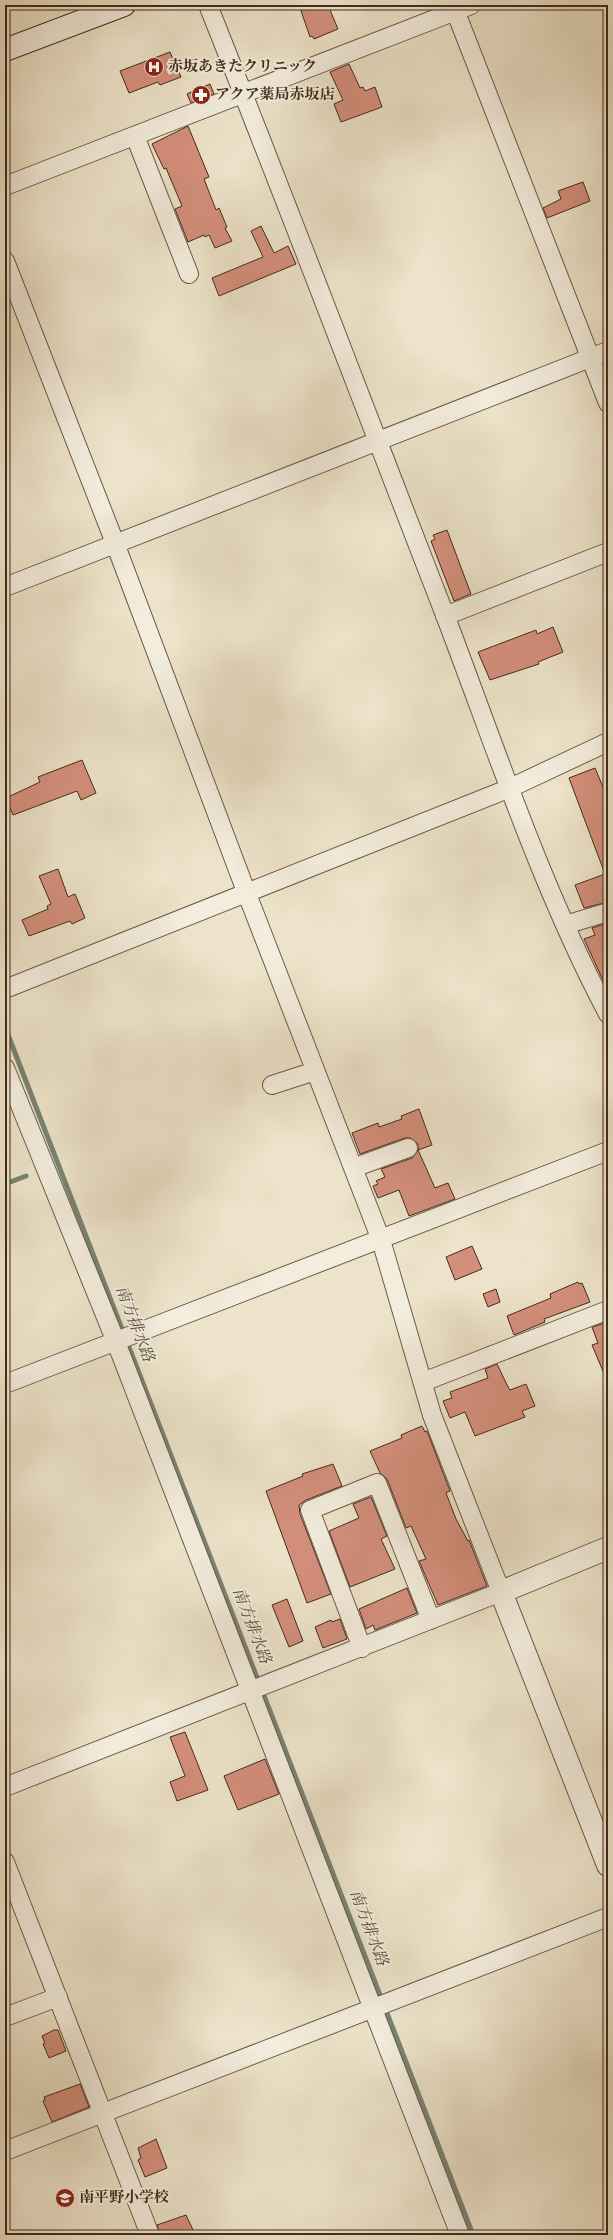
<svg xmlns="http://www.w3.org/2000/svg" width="613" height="2240" viewBox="0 0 613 2240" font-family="Vollkorn,'Noto Serif JP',serif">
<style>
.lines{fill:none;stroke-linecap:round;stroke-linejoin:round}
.stream{stroke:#778474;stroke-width:5}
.building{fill:#d48f7c;stroke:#422b1a}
.minor-casing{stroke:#6d5946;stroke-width:20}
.tertiary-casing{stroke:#6d5946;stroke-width:24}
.secondary-casing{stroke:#422b1a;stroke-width:24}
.minor{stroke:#f3eddd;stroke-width:18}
.tertiary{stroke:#f3eddd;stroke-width:22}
.secondary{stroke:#f3eddd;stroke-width:22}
.labels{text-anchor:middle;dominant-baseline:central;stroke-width:4;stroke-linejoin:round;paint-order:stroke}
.poi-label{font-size:15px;font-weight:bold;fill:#422b1a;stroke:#f3eddd;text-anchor:start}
.water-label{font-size:16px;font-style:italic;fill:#585040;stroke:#f3eddd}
</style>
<rect width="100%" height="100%" fill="#ede3ca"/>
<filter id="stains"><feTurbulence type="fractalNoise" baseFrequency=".005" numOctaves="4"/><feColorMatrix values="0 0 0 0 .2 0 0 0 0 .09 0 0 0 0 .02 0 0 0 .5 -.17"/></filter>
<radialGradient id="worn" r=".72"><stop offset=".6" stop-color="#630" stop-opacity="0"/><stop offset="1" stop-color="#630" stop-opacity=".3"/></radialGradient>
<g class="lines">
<!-- stream -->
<path class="stream" d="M5,1027L473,2235
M5,1184L26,1176"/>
</g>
<!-- building -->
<path class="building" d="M299,5H328L338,29L314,39L312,36L310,37Z
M170,52L181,77L160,85L158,82L129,93L120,71Z
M349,64L360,88L363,87L365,91L375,87L382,107L341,122L334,104L343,100L330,72Z
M210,84L214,94L191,103L187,94Z
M188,126L209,177L204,179L216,210L219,208L227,227L225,228L232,241L215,248L209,235L205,237L204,235L188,242L175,209L182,206L166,168L164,169L152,144Z
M583,182L590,201L547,218L543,208L561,199L558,191Z
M261,226L274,253L288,246L296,264L219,296L212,278L263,257L251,231Z
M447,530L471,594L454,601L431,541L435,539L433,535Z
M553,627L563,652L538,662L539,664L490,680L478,652L536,630L537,634Z
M82,760L96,793L81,800L77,791L13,815L6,798L40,782L38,777Z
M595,768L608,799V902L584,908L575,885L605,874L569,778Z
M58,869L68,897L75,894L85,918L72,924L70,921L29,936L22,920L48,909L47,906L51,904L39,876Z
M608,923V991L584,939L595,935L592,928Z
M419,1109L432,1145L418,1150L435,1188L448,1183L455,1199L409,1216L399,1190L378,1198L373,1186L378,1184L376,1181L385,1177L381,1169L412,1158L418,1150V1144L410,1138H405L360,1154L352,1133L378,1123L379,1127L402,1119L401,1116Z
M472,1246L482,1269L455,1280L446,1257Z
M578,1282L579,1284L582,1283L590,1302L544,1319L545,1322L514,1335L507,1316L551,1298L550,1294Z
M496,1289L500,1302L488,1307L483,1294Z
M605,1323L608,1331V1383L592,1345L598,1343L592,1327Z
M497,1364L508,1387L510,1390L526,1384L535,1406L522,1411L525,1417L475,1436L465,1412L450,1418L443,1401L452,1398L450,1392L488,1378L485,1369Z
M422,1426L425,1432L427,1431L450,1491L446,1493L456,1519L468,1541L469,1540L487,1586L438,1605L419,1561L426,1559L411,1526L406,1528L387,1479L380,1473L370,1451L402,1438L401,1435Z
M333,1464L342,1486L306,1500L299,1505L300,1514L331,1594L307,1603L266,1491L303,1476L302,1474Z
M371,1497L387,1536L381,1539L395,1569L350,1587L329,1531L359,1518L353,1504Z
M407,1588L417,1613L375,1630L373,1625L366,1629L359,1609Z
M287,1599L303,1641L289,1647L272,1605Z
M340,1619L347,1639L323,1648L315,1627L331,1620L332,1622Z
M185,1732L208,1790L177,1801L170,1782L185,1776L170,1737Z
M265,1759L279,1794L238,1810L224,1776Z
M54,2030H58L66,2051L49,2058L43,2044L45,2043L42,2036Z
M80,2084L89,2107L52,2122L43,2101L45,2100L44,2097Z
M156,2139L167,2168L145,2177L138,2160L141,2158L138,2148Z
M186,2215L194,2232L187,2235H160L157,2225Z"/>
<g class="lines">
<defs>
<path id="minor" d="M208,5C289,208 366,412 445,615C496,749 541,887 608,1014
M453,5L608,403
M135,136L189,274
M5,186L471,5
M5,261L115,543L247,894L381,1240L432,1415L501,1592L5,1787
M5,587L608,351
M445,616L608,552
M565,925L608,912
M5,989L510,788L608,742
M5,1068L116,1342L460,2235
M272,1085L315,1071
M353,1168L408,1148
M423,1382L608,1310
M5,1384L608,1151
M362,1648L310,1510L377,1483L431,1620
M5,1862L150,2235
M5,2017L58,1997
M5,2151L608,1917"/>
<path id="tertiary" d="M608,1548L501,1592L608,1865"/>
<path id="secondary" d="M5,50L124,5"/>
</defs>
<!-- minor casing -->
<use href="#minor" class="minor-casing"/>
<!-- tertiary casing -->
<use href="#tertiary" class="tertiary-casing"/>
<!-- secondary casing -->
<use href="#secondary" class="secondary-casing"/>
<!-- minor -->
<use href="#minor" class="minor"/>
<!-- tertiary -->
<use href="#tertiary" class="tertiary"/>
<!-- secondary -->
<use href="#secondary" class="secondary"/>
</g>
<!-- icons -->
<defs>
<symbol id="hospital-disc" viewBox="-11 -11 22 22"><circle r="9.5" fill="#8f2418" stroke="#f3eddd"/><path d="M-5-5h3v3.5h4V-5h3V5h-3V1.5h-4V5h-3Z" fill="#fff"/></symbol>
<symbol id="pharmacy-disc" viewBox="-11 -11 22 22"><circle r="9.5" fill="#8f2418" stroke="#f3eddd"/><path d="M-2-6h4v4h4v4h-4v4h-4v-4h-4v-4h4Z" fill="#fff"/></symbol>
<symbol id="school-disc" viewBox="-11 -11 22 22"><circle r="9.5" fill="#8f2418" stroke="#f3eddd"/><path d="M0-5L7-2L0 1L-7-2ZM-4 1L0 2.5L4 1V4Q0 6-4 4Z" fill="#fff"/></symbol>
</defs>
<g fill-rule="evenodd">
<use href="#hospital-disc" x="143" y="56" width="22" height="22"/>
<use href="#pharmacy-disc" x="190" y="84" width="22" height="22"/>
<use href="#school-disc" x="54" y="2187" width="22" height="22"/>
</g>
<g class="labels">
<!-- poi labels -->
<g class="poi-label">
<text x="168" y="67">赤坂あきたクリニック</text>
<text x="215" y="95">アクア薬局赤坂店</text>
<text x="79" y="2198">南平野小学校</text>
</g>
<!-- water labels -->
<g class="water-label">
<text transform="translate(134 1324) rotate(69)">南方排水路</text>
<text transform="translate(251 1626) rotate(69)">南方排水路</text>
<text transform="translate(368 1928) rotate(69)">南方排水路</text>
</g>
</g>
<!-- margin -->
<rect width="613" height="2240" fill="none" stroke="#ede3ca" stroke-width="20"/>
<rect x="6" y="6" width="601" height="2228" fill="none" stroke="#422b1a" stroke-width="2"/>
<rect x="10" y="10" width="593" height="2220" fill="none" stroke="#422b1a"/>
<rect width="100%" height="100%" filter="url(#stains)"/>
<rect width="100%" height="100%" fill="url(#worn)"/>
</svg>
